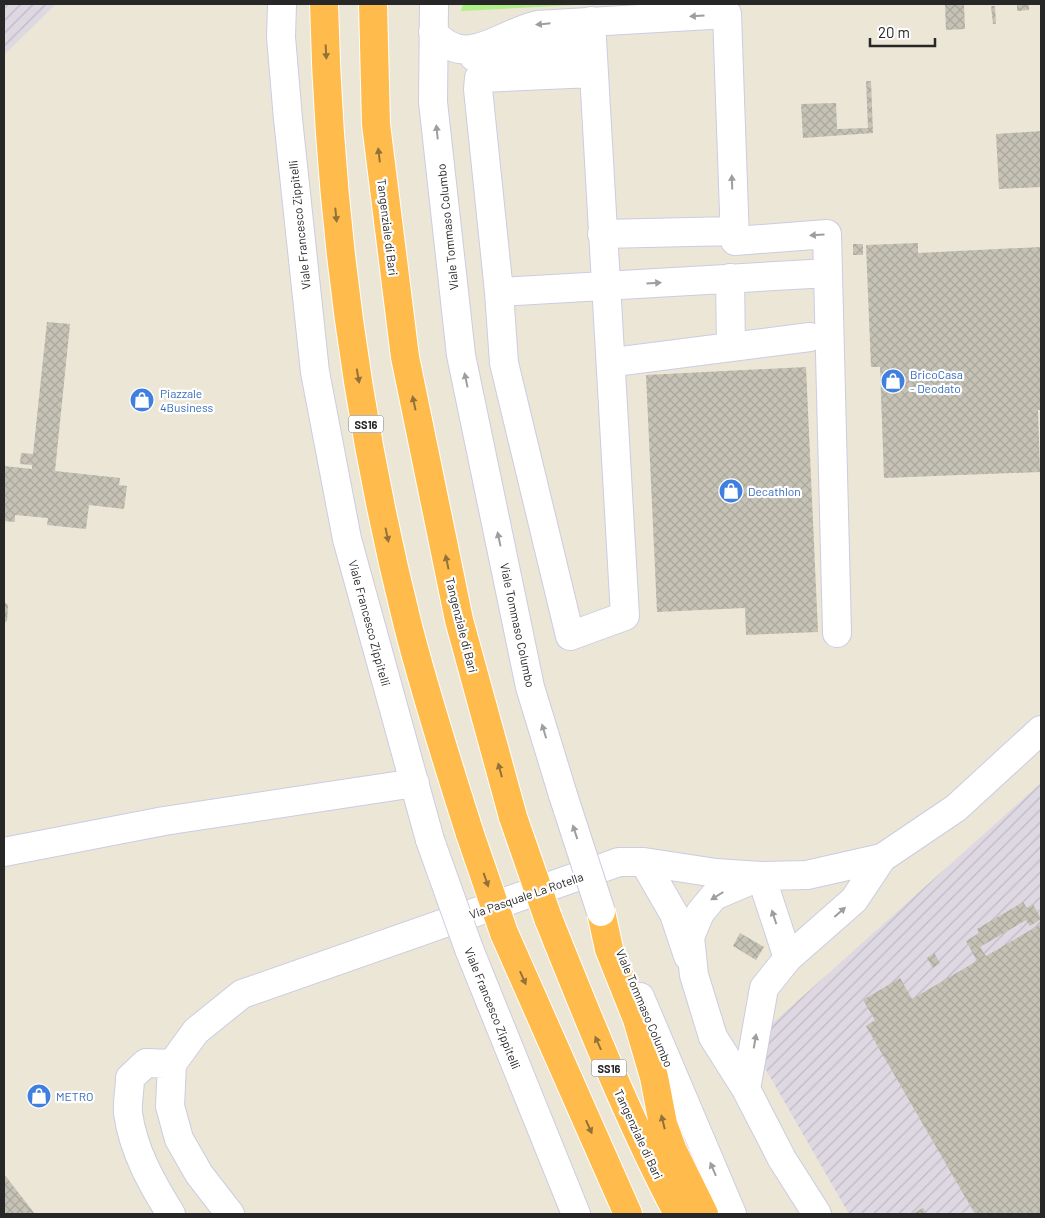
<svg xmlns="http://www.w3.org/2000/svg" width="1045" height="1218" viewBox="0 0 1045 1218" font-family="Barlow,sans-serif">
<style>
.industrial{fill:url(#industrial-furrows)}
.pitch{fill:#b0f088}
.building{fill:url(#building-cross-hatch)}
.lines{fill:none;stroke-linecap:round;stroke-linejoin:round}
.minor-casing{stroke:#cccce2;stroke-width:30}
.highway-casing{stroke:#fff;stroke-width:30}
.minor{stroke:#fff;stroke-width:28}
.highway{stroke:#ffbc4d;stroke-width:28}
.minor-bridge-casing{stroke:#cccce2;stroke-width:30;stroke-linecap:butt}
.highway-bridge-casing{stroke:#fff;stroke-width:30;stroke-linecap:butt}
.minor-bridge{stroke:#fff;stroke-width:28}
.highway-bridge{stroke:#ffbc4d;stroke-width:28}
.oneway{fill:#9e9e9e}
.oneway2{fill:#93723a}
.labels{text-anchor:middle;dominant-baseline:central;stroke-width:4.5;stroke-linejoin:round;paint-order:stroke}
.shield{fill:#fff;stroke:#686868;stroke-width:1}
.shield-label{font-size:11px;font-weight:bold;fill:#272727}
.street-label{font-size:12px;fill:#272727;stroke:#fff}
.shop-label{font-size:12px;fill:#366cbe;stroke:#fff;text-anchor:start}
</style>
<defs>
<pattern id="industrial-furrows" width="10" height="10" patternUnits="userSpaceOnUse" patternTransform="scale(1.25)"><rect width="10" height="10" fill="#ddd8e2"/><path d="M-1 1l2-2M0 10L10 0M9 11l2-2" fill="none" stroke="#beb9c2"/></pattern>
<pattern id="building-cross-hatch" width="8" height="8" patternUnits="userSpaceOnUse" patternTransform="scale(1.25)"><rect width="8" height="8" fill="#c6c2b6"/><path d="M0 0l8 8M0 8l8-8" fill="none" stroke="#aaa79c"/></pattern>
</defs>
<rect width="100%" height="100%" fill="#ebe6d6"/>
<!-- industrial -->
<path class="industrial" d="M4,4H56L4,55Z
M1041,783V1214H849L765,1068L767,1034L773,1023Z"/>
<!-- pitch -->
<path class="pitch" d="M463,4H595L461,11Z"/>
<!-- building -->
<path class="building" d="M964,4L965,29L946,30L945,5Z
M1017,4H1029V10L1017,11Z
M991,6H995L996,24H993Z
M866,81H871L873,133L803,138L801,104L836,103L837,129L868,128Z
M1041,131V187L999,189L996,134Z
M918,243V253L1041,247V410H1038L1040,472L884,478L880,367H871L866,245Z
M853,244H863V255H853Z
M47,322L70,324L55,471L120,478L119,485L127,486L124,509L89,505L86,529L47,525L48,518L15,515V522L4,521V466L32,469V465L20,464L21,453L33,454Z
M806,367L818,632L746,635L745,608L657,612L646,375Z
M4,602L8,605L7,621L4,623Z
M1023,902L1027,908L1033,904L1041,919L1030,926L1026,920L980,947L986,956L1041,924V1214H975L866,1026L875,1020L863,1000L900,978L912,999L977,961L966,941L979,933L977,929Z
M740,933L764,947L756,960L733,946Z
M934,953L940,963L933,968L927,958Z
M4,1174L35,1214H4Z
M923,1208L927,1214H912Z"/>
<g class="lines">
<defs>
<path id="minor" d="M282,4L281,37L288,119L315,372L347,539L430,840
M434,4L433,102L461,355L530,687L563,795
M591,21L625,616L570,636L504,363L499,292L478,89L479,78L593,73
M433,32C465,71 499,34 537,25L727,14L735,241L827,234L837,633
M474,57L592,49
M602,234L734,231
M499,292L828,273
M731,347L810,337
M622,361L731,347L730,278
M4,852L164,821L415,783
M644,862L674,914L688,956
M469,949L576,1214
M788,958L761,876L714,896L700,913L690,937L694,975L713,1037L746,1089L782,1159L817,1214
M640,997L732,1214
M746,1089L764,988L788,958L854,900L882,858
M171,1214C152,1184 133,1150 128,1113C127,1102 130,1089 130,1078L146,1063L172,1064
M230,1214L199,1174L179,1139L170,1106L172,1064L196,1031L242,994L619,862H644L716,873L761,876L807,875L882,858L956,808L1041,730"/>
<path id="highway" d="M324,4C329,213 357,423 408,626C426,696 448,765 470,834
M373,4L376,124L405,357L459,620L513,817
M601,912L609,949L637,1019L654,1077L663,1124L673,1151L704,1214
M548,918C588,1018 628,1119 678,1214
M504,933L628,1214"/>
</defs>
<!-- minor casing -->
<use href="#minor" class="minor-casing"/>
<!-- highway casing -->
<use href="#highway" class="highway-casing"/>
<!-- minor -->
<use href="#minor" class="minor"/>
<!-- highway -->
<use href="#highway" class="highway"/>
<defs>
<path id="minor-bridge" d="M563,795L601,912
M430,840L469,949"/>
<path id="highway-bridge" d="M513,817L548,918
M470,834L504,933"/>
</defs>
<!-- minor-bridge casing -->
<use href="#minor-bridge" class="minor-bridge-casing"/>
<!-- highway-bridge casing -->
<use href="#highway-bridge" class="highway-bridge-casing"/>
<!-- minor-bridge -->
<use href="#minor-bridge" class="minor-bridge"/>
<!-- highway-bridge -->
<use href="#highway-bridge" class="highway-bridge"/>
</g>
<!-- one-way arrows -->
<defs><path id="oneway-solid" d="M-6-.8H1V-3.2L6.5 0L1 3.2V.8H-6Z" transform="scale(1.25)"/></defs>
<g class="oneway">
<use href="#oneway-solid" transform="translate(697 16) rotate(177)"/>
<use href="#oneway-solid" transform="translate(543 24) rotate(174)"/>
<use href="#oneway-solid" transform="translate(437 132) rotate(-96)"/>
<use href="#oneway-solid" transform="translate(732 182) rotate(-92)"/>
<use href="#oneway-solid" transform="translate(817 235) rotate(176)"/>
<use href="#oneway-solid" transform="translate(654 283) rotate(-3)"/>
<use href="#oneway-solid" transform="translate(466 380) rotate(-102)"/>
<use href="#oneway-solid" transform="translate(499 539) rotate(-102)"/>
<use href="#oneway-solid" transform="translate(544 731) rotate(-107)"/>
<use href="#oneway-solid" transform="translate(575 832) rotate(-108)"/>
<use href="#oneway-solid" transform="translate(717 896) rotate(148)"/>
<use href="#oneway-solid" transform="translate(840 912) rotate(-41)"/>
<use href="#oneway-solid" transform="translate(774 917) rotate(-108)"/>
<use href="#oneway-solid" transform="translate(755 1041) rotate(-80)"/>
<use href="#oneway-solid" transform="translate(713 1169) rotate(-113)"/>
</g>
<g class="oneway2">
<use href="#oneway-solid" transform="translate(326 52) rotate(87)"/>
<use href="#oneway-solid" transform="translate(379 155) rotate(-97)"/>
<use href="#oneway-solid" transform="translate(336 215) rotate(84)"/>
<use href="#oneway-solid" transform="translate(358 376) rotate(80)"/>
<use href="#oneway-solid" transform="translate(414 403) rotate(-102)"/>
<use href="#oneway-solid" transform="translate(387 535) rotate(78)"/>
<use href="#oneway-solid" transform="translate(447 562) rotate(-102)"/>
<use href="#oneway-solid" transform="translate(500 770) rotate(-105)"/>
<use href="#oneway-solid" transform="translate(486 880) rotate(71)"/>
<use href="#oneway-solid" transform="translate(523 978) rotate(66)"/>
<use href="#oneway-solid" transform="translate(598 1043) rotate(-114)"/>
<use href="#oneway-solid" transform="translate(663 1122) rotate(-104)"/>
<use href="#oneway-solid" transform="translate(589 1127) rotate(66)"/>
</g>
<!-- icons -->
<defs>
<symbol id="shop-disc" viewBox="-11 -11 22 22"><circle r="9.5" fill="#3f7fe0" stroke="#fff"/><path d="M-5-2.5h2.3a2.7 3.5 0 0 1 5.4 0H5L5.5 6h-11ZM-1.5-2.5h3a1.5 2.3 0 0 0-3 0Z" fill="#fff"/></symbol>
</defs>
<g fill-rule="evenodd">
<use href="#shop-disc" x="879" y="367" width="28" height="28"/>
<use href="#shop-disc" x="128" y="386" width="28" height="28"/>
<use href="#shop-disc" x="717" y="477" width="28" height="28"/>
<use href="#shop-disc" x="25" y="1082" width="28" height="28"/>
</g>
<g class="labels">
<!-- shield labels -->
<g class="shield">
<rect x="348.5" y="415.5" width="35" height="17" rx="4"/>
<rect x="591.5" y="1059.5" width="35" height="17" rx="4"/>
</g>
<g class="shield-label">
<text x="366" y="424">SS16</text>
<text x="609" y="1068">SS16</text>
</g>
<!-- street labels -->
<g class="street-label">
<text transform="translate(299 225) rotate(-96)">Viale Francesco Zippitelli</text>
<text transform="translate(388 227) rotate(83)">Tangenziale di Bari</text>
<text transform="translate(447 227) rotate(-96)">Viale Tommaso Columbo</text>
<text transform="translate(370 623) rotate(75)">Viale Francesco Zippitelli</text>
<text transform="translate(462 625) rotate(76)">Tangenziale di Bari</text>
<text transform="translate(518 625) rotate(78)">Viale Tommaso Columbo</text>
<text transform="translate(526 895) rotate(-19)">Via Pasquale La Rotella</text>
<text transform="translate(493 1008) rotate(68)">Viale Francesco Zippitelli</text>
<text transform="translate(645 1008) rotate(67)">Viale Tommaso Columbo</text>
<text transform="translate(639 1134) rotate(65)">Tangenziale di Bari</text>
</g>
<!-- shop labels -->
<g class="shop-label">
<text x="910" y="374">BricoCasa<tspan x="910" dy="14">- Deodato</tspan></text>
<text x="160" y="393">Piazzale<tspan x="160" dy="14">4Business</tspan></text>
<text x="748" y="491">Decathlon</text>
<text x="56" y="1096">METRO</text>
</g>
</g>
<!-- border -->
<rect width="1045" height="1218" fill="none" stroke="#272727" stroke-width="10"/>
<!-- scale -->
<path d="M870 38v8h65v-8" fill="none" stroke="#272727" stroke-width="2.5"/>
<text x="878" y="38" font-size="15" fill="#272727" stroke="#ffffff" stroke-width="4" paint-order="stroke">20 m</text>
</svg>
